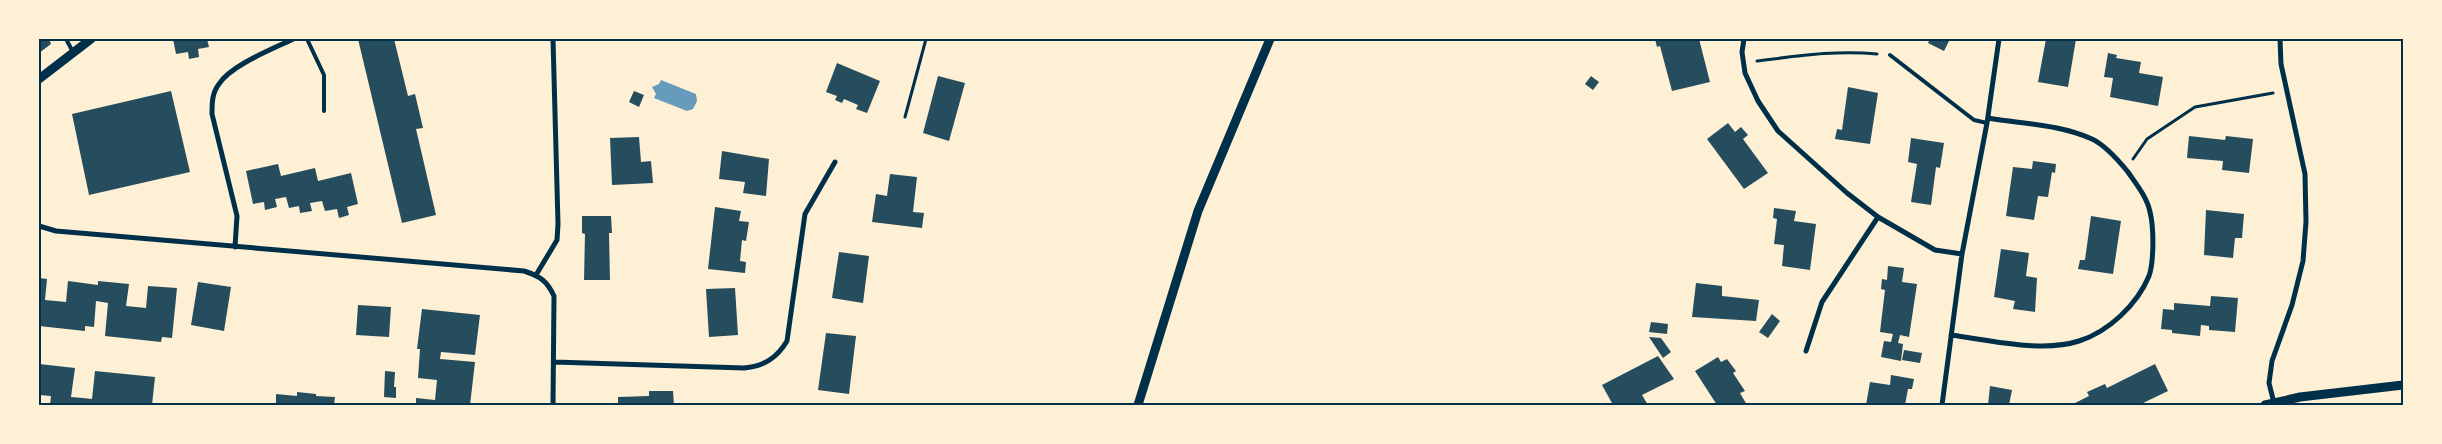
<svg xmlns="http://www.w3.org/2000/svg" width="2442" height="444" viewBox="0 0 2442 444" font-family="Manrope,sans-serif">
<style>
.water{fill:#669bbc}
.building{fill:#264d5e}
.lines{fill:none;stroke-linecap:round;stroke-linejoin:round}
.path{stroke:#003049;stroke-width:3}
.service{stroke:#003049;stroke-width:4}
.minor{stroke:#003049;stroke-width:5}
.tertiary{stroke:#003049;stroke-width:9}
.neatline{fill:none;stroke:#003049;stroke-width:2}
</style>
<rect width="100%" height="100%" fill="#fdf0d5"/>
<!-- water -->
<path class="water" d="M661,80L696,94L697,101L693,109L687,111L654,98L656,94L652,87L659,84Z"/>
<!-- building -->
<path class="building" d="M39,39H49L51,44L39,53Z
M173,39H207L209,47L198,49L199,57L189,59L188,52L176,54Z
M358,39H394L408,96L415,94L423,128L416,129L436,215L402,223Z
M1655,39H1678V41L1699,39L1710,82L1672,91L1660,46L1657,47Z
M1930,39H1950L1944,51L1928,43Z
M2046,39H2076L2068,87L2038,82Z
M2108,53L2117,55L2116,58L2141,62L2139,73L2163,77L2158,106L2110,97L2113,78L2104,77Z
M837,63L880,81L867,113L856,109L858,105L844,99L842,103L835,100L837,96L826,92Z
M938,76L965,83L949,141L923,133Z
M1591,76L1599,82L1593,90L1585,84Z
M1848,87L1878,93L1870,144L1835,139L1837,129L1842,130Z
M171,91L190,172L89,195L72,114Z
M634,91L644,95L639,107L629,102Z
M1728,123L1735,132L1741,127L1748,135L1743,139L1768,173L1744,189L1707,139Z
M2189,136L2225,140L2226,136L2253,139L2249,173L2222,170L2223,161L2187,158Z
M639,137L641,162L651,161L653,183L612,185L610,138Z
M1911,138L1944,143L1940,168L1936,167L1931,205L1911,202L1917,164L1908,162Z
M722,151L769,159L766,196L743,193L745,182L719,179Z
M2033,161L2056,164L2055,173L2052,172L2048,197L2038,196L2034,220L2006,216L2013,167L2032,169Z
M278,164L281,176L315,168L318,181L351,173L358,204L347,207L349,215L339,218L337,209L325,211L322,201L310,203L312,211L300,213L299,206L289,208L286,197L275,199L277,207L265,210L264,202L253,204L246,171Z
M890,174L917,177L913,212L924,213L922,228L872,222L876,194L887,196Z
M715,207L741,211L739,221L749,222L746,241L742,240L740,261L746,262L745,273L708,269Z
M1774,208L1796,211L1794,221L1816,224L1810,270L1782,266L1784,245L1774,244L1777,219L1773,218Z
M2206,210L2244,214L2242,238H2235L2233,258L2204,255Z
M582,216H611L612,233H609L610,280H584L585,234L582,233Z
M2091,216L2121,221L2113,274L2078,269L2080,260H2085Z
M2001,249L2029,253L2026,276L2037,278L2035,312L2013,309L2015,301L1994,297Z
M839,252L869,256L863,303L832,298Z
M1888,266L1904,268L1902,282L1917,284L1909,337L1900,335L1898,343L1903,344L1901,361L1881,357L1884,341L1891,342L1893,334L1880,332L1885,290L1881,289L1882,279L1887,280Z
M39,278L47,279L45,300L66,302L68,281L98,285V281L129,284L126,306L146,308L148,286L177,288L172,338L162,337L161,342L105,336L108,303L96,301L94,327L85,326V331L39,326Z
M198,282L231,287L224,331L191,325Z
M1696,283L1722,286V296L1759,300L1756,321L1692,317Z
M735,288L738,335L709,337L706,289Z
M2211,296L2238,298L2235,332L2209,330V326L2201,325L2200,336L2172,333V330L2161,329L2163,309L2174,310V303L2210,306Z
M358,305L391,307L389,337L356,335Z
M422,309L480,315L475,355L441,352L440,359L475,362L470,405H416V398L435,400L437,380L418,378L420,349H417Z
M1772,314L1780,321L1768,338L1759,332Z
M1651,322L1668,324L1667,334L1649,332Z
M826,333L856,336L849,394L818,390Z
M1649,337L1661,338L1671,352L1663,358Z
M1904,350L1922,353L1920,363L1902,360Z
M1658,356L1674,379L1642,395L1648,405H1613L1602,385Z
M1718,357L1721,362L1727,359L1736,371L1733,373L1745,391L1740,393L1747,405H1717L1695,371Z
M39,364L75,368L71,397L83,398L92,399L95,371L155,377L152,405H50L51,396L39,395Z
M2155,364L2168,391L2139,405H2071L2089,396L2087,392L2105,384L2107,388Z
M385,371L395,372L394,387H396V398L384,397Z
M1891,375L1914,379L1912,389H1908L1905,405H1866L1870,382L1890,385Z
M1990,386L2012,390L2009,405H1988Z
M649,391H673L674,405H618V397L649,396Z
M297,392L316,394V396L335,397L334,405H276V394L297,396Z"/>
<g class="lines">
<!-- path -->
<path class="path" d="M1757,61C1798,56 1836,50 1877,54
M905,117L926,39
M2133,159L2147,139L2195,107L2273,93"/>
<!-- service -->
<path class="service" d="M66,39L73,52
M307,39L324,75V111
M1890,55L1974,120L1987,123"/>
<!-- minor -->
<path class="minor" d="M1744,39L1742,52L1745,73L1758,101L1778,131L1847,193L1878,217L1935,250L1962,254
M39,226L56,231L524,271C540,276 547,281 554,296L553,405
M235,247L237,216L212,114C212,103 212,93 219,84C231,65 273,49 293,39
M536,275L557,240L558,224L553,39
M1951,335C1989,340 2042,353 2079,341C2108,332 2137,305 2149,276C2154,262 2154,227 2150,212C2147,197 2136,184 2128,172C2119,161 2105,145 2092,139C2059,124 2023,124 1988,118
M1806,351L1822,302L1878,217
M554,362L744,368C764,366 777,358 787,341L805,214L835,162
M2274,403L2269,383L2272,361L2292,305L2303,261L2306,222L2305,174L2281,64L2280,39
M1942,405L1962,254L1987,123L1999,39"/>
<!-- tertiary -->
<path class="tertiary" d="M39,79L91,39
M1138,405L1198,211L1270,39
M2265,405L2300,397L2403,385"/>
</g>
<!-- border -->
<rect width="2442" height="444" fill="none" stroke="#fdf0d5" stroke-width="80"/>
<rect x="40" y="40" width="2362" height="364" class="neatline"/>
</svg>
